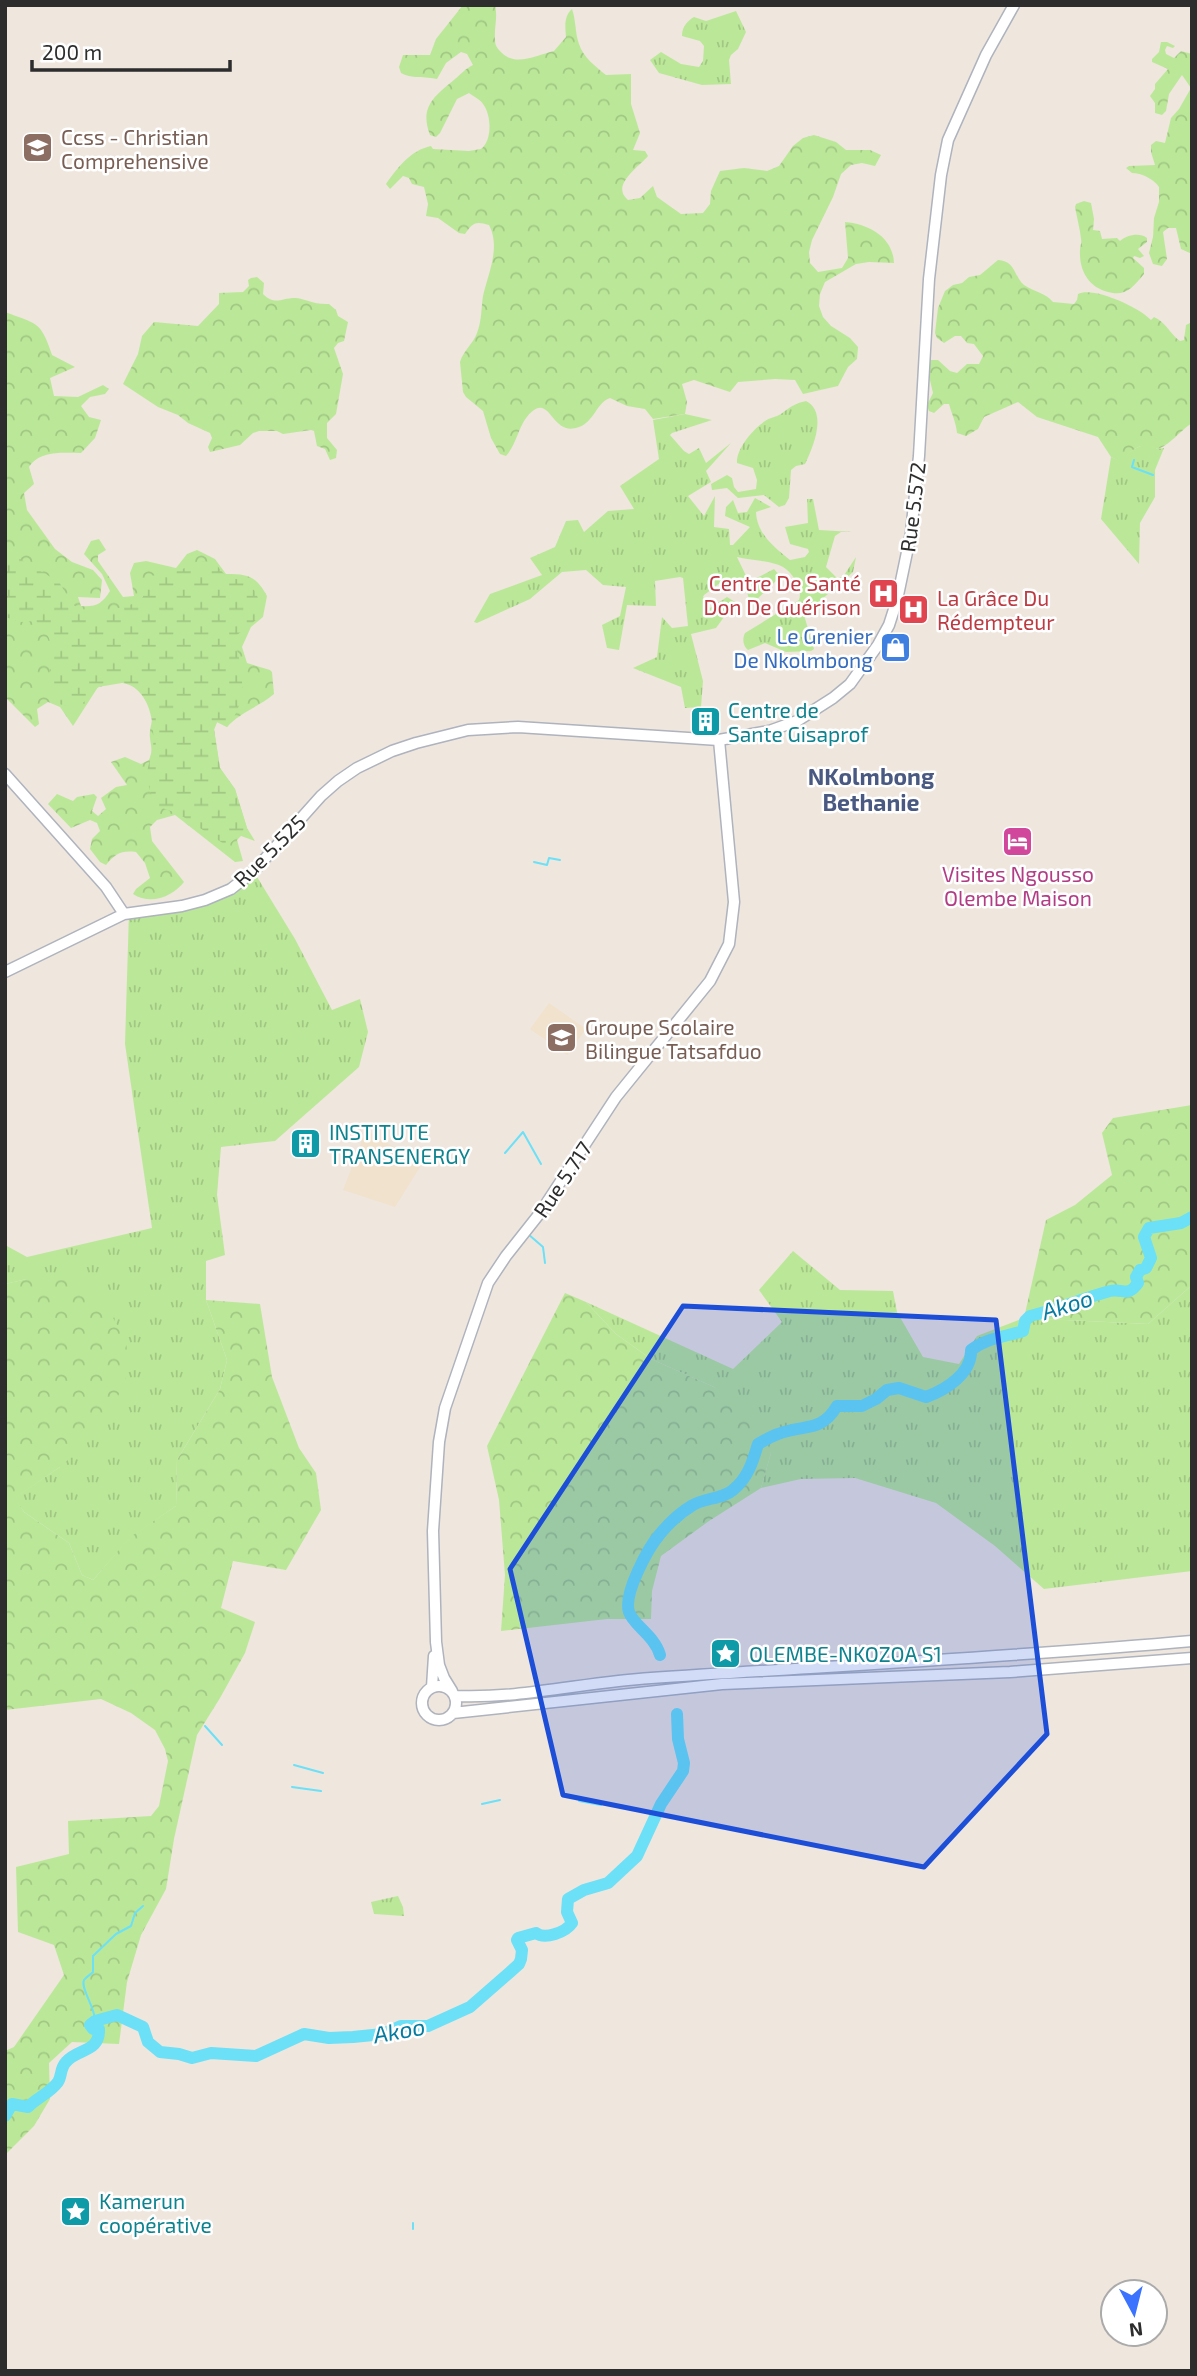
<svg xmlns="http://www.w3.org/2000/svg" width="1197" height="2376" viewBox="0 0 1197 2376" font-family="'Exo 2',sans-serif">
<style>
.education{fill:#f1e2cd}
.grass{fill:url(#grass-tufts)}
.forest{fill:url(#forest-crowns)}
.wetland{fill:url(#wetland-marsh)}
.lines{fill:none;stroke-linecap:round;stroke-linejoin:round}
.stream{stroke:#6be0f7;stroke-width:2}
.river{stroke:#6be0f7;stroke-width:12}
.tertiary-casing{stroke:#aeb3bd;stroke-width:13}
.tertiary{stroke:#fff;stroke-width:10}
.marked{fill:#1d4ed8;fill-opacity:0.2;stroke:#1d4ed8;stroke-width:5;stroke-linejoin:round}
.labels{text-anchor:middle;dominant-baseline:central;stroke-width:5;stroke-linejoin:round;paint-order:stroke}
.education-label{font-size:21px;fill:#785e54;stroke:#fff;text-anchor:start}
.street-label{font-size:21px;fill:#2d2d2d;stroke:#fff}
.health-label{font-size:21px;fill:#be3a42;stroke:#fff;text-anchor:end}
.shop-label{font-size:21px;fill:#366cbe;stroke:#fff;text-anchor:end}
.culture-label{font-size:21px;fill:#0d838f;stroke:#fff;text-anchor:start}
.hotel-label{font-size:21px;fill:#b23c85;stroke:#fff}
.neighbourhood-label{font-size:23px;font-weight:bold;fill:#495981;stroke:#fff}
.water-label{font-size:23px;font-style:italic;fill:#067ba0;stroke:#fff}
</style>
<defs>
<pattern id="grass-tufts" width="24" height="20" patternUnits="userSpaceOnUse" patternTransform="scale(1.75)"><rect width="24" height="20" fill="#bbe898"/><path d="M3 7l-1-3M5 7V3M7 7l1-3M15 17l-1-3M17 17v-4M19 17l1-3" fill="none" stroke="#a1c783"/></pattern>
<pattern id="forest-crowns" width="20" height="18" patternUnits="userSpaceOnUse" patternTransform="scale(1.75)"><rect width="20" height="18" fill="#bbe898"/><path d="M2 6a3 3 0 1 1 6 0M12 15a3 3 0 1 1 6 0" fill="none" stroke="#a1c783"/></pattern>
<pattern id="wetland-marsh" width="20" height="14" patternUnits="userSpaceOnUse" patternTransform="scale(1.75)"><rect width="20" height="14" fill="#bbe898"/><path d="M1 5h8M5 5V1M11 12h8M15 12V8" fill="none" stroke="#a1c783"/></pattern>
</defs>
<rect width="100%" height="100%" fill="#efe6de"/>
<!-- education -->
<path class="education" d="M549,1003L586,1029L567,1055L530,1029Z
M366,1130L422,1164L395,1207L343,1190Z"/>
<!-- grass -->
<path class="grass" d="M736,11L746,32L738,49L731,55L729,60L731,84L702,85L659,73L650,60L661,52L681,64L699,67L703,61L704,46L700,41L682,36C682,27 687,21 694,17L706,21Z
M806,401C828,412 813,448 805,464L796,466L791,470L789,498L785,505L779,507L764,495L738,498L727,488L712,490L711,484L727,475L732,478L734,487L738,492L756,489L757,480L753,468L737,463C736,449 753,429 765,421C769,418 776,417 781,414C789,408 795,403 806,401Z
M685,414L712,420L672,433L670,435L684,451L689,454L699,448L706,463L731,443L706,471L711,482L688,496L704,516L715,496L714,527L729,529L730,545H733L750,527L725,516L726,507L733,500L738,513L747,512L755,498L771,507L756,512C757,534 774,547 790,560L805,557L809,552L808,549L790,544L785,527L808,523L807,499H813L819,530L853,532H841L835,536L826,567L837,578L843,577L856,557L853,572L804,615L814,649L811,651L786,652L765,643L748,650C743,646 742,639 745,633L799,600C803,589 793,573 783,567C773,561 749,560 737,557L749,582L774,569L780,576L779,578L751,605L745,586L720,583L704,595L703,597L710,608L727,597L735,602L716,628L691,634L703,681L701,707L685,708L681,687L633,668L657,657L662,617L672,628L688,626L683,578L680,577L655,581L656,606L627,605L619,650L607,648L602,625L620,616L626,587L603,585L586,570L562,572L530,599L477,623L474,622L490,594L542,575L530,558L555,547L566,521L578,520L584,532L608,511L634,509L620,486L659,459L653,420Z
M1143,445H1152L1157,449L1164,448L1155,470V497L1140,523L1139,564L1101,519L1111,457L1123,462C1125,453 1134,449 1143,445Z
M251,867L295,939L332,1010L360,999L368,1032L359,1067L275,1141L221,1147L217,1195L225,1255L206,1261V1300L227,1360L220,1389L177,1460L176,1506L130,1538L93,1580L82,1575L69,1543L24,1512L14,1498L60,1467L27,1279L5,1284V1245L27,1257L152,1228L125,1044L129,912L169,908L214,893Z
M793,1251L840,1290L893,1291L897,1312L923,1357L959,1364L977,1336L1024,1318L1148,1324L1192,1285V1571L1044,1589L995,1546L936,1503L855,1478L801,1479L761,1488L771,1453L714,1387L651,1359L616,1334L586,1302L733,1369L782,1322L759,1290Z
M398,1896L403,1907L404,1916L374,1914L371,1902Z"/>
<!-- forest -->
<path class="forest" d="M463,5H495C498,18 494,27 495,39C495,46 497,48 502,53C516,67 537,55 554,51L566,37C565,26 564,16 572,9C576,20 575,33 579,44C583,57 596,67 606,75L631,74V104L640,133L633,150L645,151L648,156C639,167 610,185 628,200L640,198L653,186L657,197L681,214L703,213L710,204L711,191L720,171L744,168L767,171L779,166L793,146L803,138L814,135L836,142L846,150H870L881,155L875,166L862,163L851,165L841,174L833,197L812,240L809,252L810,263L818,272L842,268L848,258L845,222C869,224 893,237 894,263L869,262L856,264L825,282L820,294L819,306L823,317L831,326L850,338L858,347L857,359L848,367L838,386L803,394L795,380L775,379L738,382L730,392L694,380L682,384L687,402L685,414L653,419L645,409L627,406L610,398C597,402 594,422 579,427C553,437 551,398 534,410C519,420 518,443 506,456L500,454L491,438L483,411L466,397L463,392L460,362C463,351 473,344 477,333C482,320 481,309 483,296C488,274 501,247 489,225C476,221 473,222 465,234L459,233L438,218L426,216L428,204L424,187L412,184L409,178L403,176L390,189L386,184C397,168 411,150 431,146L433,149L469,151L481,149C492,141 492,116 483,104C481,100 473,96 469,93L457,99L440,133L436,137L430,135C419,106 435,96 455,79C461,74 465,69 473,65L467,54L461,52L446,63L437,79C426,76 410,79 401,73L399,67L403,55H430L436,39Z
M1161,42H1167L1175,46L1173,48L1167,46L1165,50L1166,54L1174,58L1181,51L1192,54V254L1181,249L1176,228H1168L1163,232L1167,259L1162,266L1153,264L1149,253L1153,237L1154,218L1159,202V187C1154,179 1141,173 1132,173L1126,168L1129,166L1155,165L1151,152V145L1156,141L1165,143L1171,118L1179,109L1191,88L1182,75L1169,94L1166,111L1162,115L1155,113V103L1150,96L1155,89V84L1168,69L1152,62V59L1159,52Z
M1084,201L1091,203L1094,219L1093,230L1100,231L1102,239L1117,238L1120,241C1126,235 1140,232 1147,238V242L1138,249L1144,256L1140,258L1134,256L1133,258L1144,268V274C1133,287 1126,297 1108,292C1088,287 1079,270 1080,250C1080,246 1082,243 1081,239C1080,229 1077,218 1075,207L1076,204Z
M998,260C1016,261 1014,277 1024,285C1034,292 1046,293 1053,302L1074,304L1077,300L1078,294C1093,286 1139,307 1151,320L1154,317C1166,322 1170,334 1180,341L1184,340L1186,325L1192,322V423C1181,430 1168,447 1157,449C1145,440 1128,449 1123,463L1111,457L1098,437L1037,417L1018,402L984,417L978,429L966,436L957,433C956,422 952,415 949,404H944L934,413L929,411L927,405L933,393L928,372L931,360H938L950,371L957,373L967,364H979L983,356L974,344L967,343L961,336H955L944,343L937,338L935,333L938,308L945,291L953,285L962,283L969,277L980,275Z
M257,277L264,283L263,294C275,306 281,298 295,298C304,298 314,305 329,304L336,310L338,316L348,322L344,341L338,343L334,348L343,374L336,414L327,423V438L337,450L336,458L330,460L325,449L317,446L314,431L311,430L283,434L277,431H259L253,433L240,445L210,452L208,447L212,438L210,433L188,423L178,415L158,407L123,384L138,354L142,336L154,322L198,326L219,304V293L243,292L249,286L248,280L251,278Z
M5,312C37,324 41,321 52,355L75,367L50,378L54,396L78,397L103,385L109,389L105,394L90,397L81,406L89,417L101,420L95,438L81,453C63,453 40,450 29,467L34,484L24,493L27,510L55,549L72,562L93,570L102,580L100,598L78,597L81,606C96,607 102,604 110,591L102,574L84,554L91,541L99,539L106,550L98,555V561L123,597L134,596L130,573L134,563L146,561L176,568L187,554L197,550L215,559L226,574C248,574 256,576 267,596L263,617L251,627L242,647L247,663L270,670L272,672L274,694C259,707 240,712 227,727L217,722L214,729L220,768L235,789L247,828L255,841L241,836L237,840L243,861L235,862L175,815L157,820L150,827L152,841L184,882C173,896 151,906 133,894L136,889L150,878L145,863L136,852C121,850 115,854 106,865L100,862L90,849L92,839L100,831L97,823L90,820L71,828L48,804L57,794L73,801L77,797L94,794L97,797L92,811L98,816L106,809L101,798L116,787L127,785L111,762L125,757L141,764L149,760C153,750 151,747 150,738C149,732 151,726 152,720C152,705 140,690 128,682L98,687L73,726L60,707L48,702L37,709L39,724L35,727L5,697Z
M1192,1105V1285L1148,1324L1024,1318L1046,1220L1075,1205L1112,1175L1102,1133L1113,1118Z
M27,1279L71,1280L103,1300L126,1341L129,1370L111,1413L87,1443L60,1467L15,1498L24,1512L69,1543L82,1575L93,1580L130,1537L176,1506L177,1460L220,1389L227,1360L206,1300L260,1304L272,1377L299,1448L316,1473L321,1510L286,1570L233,1561L221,1608L255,1622L245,1653L220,1698L197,1735L174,1839L166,1889L141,1935L127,1982L119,2044L72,2042L49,2063L50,2099L34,2126L5,2155V2051L14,2047L64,1975L54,1945L18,1932L16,1867L69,1854L68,1821L151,1816L159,1806L168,1761L165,1749L155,1730L131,1713L101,1699L5,1710V1284Z
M565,1293L586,1302L616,1334L651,1359L714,1387L758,1419L771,1453L761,1488L709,1521L661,1556L652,1591L651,1619H607L501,1631L505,1575L499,1500L487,1446Z"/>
<!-- wetland -->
<path class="wetland" d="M5,555L15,556L59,582L72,604L83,611H108L136,603L143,597L146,577L177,571L203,561L215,563L227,578C252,579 259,591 261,616L232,639H234C243,669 249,701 227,727L217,722L214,730L220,768L235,789L247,828L227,846L179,814L154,805C152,795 147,784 147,774C148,764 152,756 153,747C156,713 143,669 99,687C92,690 87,701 80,705C74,705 68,706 63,705C40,701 54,658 51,644C49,635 42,626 35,621L21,622L5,617Z"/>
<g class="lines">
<!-- stream -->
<path class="stream" d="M1134,460L1132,467L1153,475
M534,862L547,865L549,858L560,860
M505,1153L523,1132L541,1164
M528,1234L543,1247L545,1263
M205,1726L222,1745
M294,1765L323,1773
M292,1787L321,1791
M579,1801L601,1805
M482,1804L500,1800
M95,2021C96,2009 80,1988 84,1980C86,1977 90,1975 93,1972V1956L116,1934L131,1926L135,1913L143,1906
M413,2229V2223"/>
<!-- river -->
<path class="river" d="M660,1655C655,1636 633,1625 629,1612C623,1594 648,1548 660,1534C669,1523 681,1512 693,1505C704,1498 723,1499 733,1490C748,1478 753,1461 758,1444C765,1440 772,1436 778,1434C804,1424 821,1433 837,1406H862L876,1399L887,1390L899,1388L926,1397C945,1390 972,1374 971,1350C986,1338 1005,1337 1023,1331L1025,1321L1030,1316C1057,1310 1083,1298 1110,1291C1124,1288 1127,1298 1138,1283L1136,1277L1140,1270L1146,1268L1151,1258L1144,1237L1149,1228L1181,1223L1192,1217
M5,2116L12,2104L28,2107C38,2097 50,2093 58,2082C62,2076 60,2068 66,2062C77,2048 100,2053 99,2029H93L90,2025L95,2021L117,2015L143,2027L148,2042L160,2052L179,2054L192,2058L211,2053L256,2056L304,2034L329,2038L353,2037L383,2034L401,2026H428L470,2007L509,1973L519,1964L521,1959L522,1950L517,1940L518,1938L536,1933C545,1940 566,1932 572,1923L567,1912L568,1899L584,1890L608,1883L637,1856L661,1804L683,1771L684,1763L678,1739L677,1714"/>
<defs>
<path id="tertiary" d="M5,774L106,887L124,914L182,906L205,900L231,889L255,870L321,796L338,781L357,768L392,751L416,743L468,730L518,727L719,740L769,731L797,721L833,698L850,684L878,645L889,625L897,600L911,533L919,456L929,279L941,175L948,140L986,55L1014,5
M5,972L124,914
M422 1703a17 17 0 1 1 34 0a17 17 0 1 1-34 0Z
M432,1687L434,1656
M452,1691L444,1678L439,1665L436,1642L433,1531L439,1442L445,1408L488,1283L506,1256L540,1213L616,1097L710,981L729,944L734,902L719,740
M455,1696C521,1699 585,1682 651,1678C831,1666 1012,1657 1192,1641
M453,1713L722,1684L1010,1672L1192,1658"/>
</defs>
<!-- tertiary casing -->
<use href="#tertiary" class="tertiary-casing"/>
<!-- tertiary -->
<use href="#tertiary" class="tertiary"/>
</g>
<!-- marked area -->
<path class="marked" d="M683,1306L996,1320L1047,1734L924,1867L563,1795L510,1569Z"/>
<!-- icons -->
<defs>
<symbol id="school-square" viewBox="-11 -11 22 22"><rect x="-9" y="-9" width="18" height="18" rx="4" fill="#8d6e63" stroke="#fff"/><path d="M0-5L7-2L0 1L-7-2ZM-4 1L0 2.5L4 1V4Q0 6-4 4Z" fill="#fff"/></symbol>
<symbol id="hospital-square" viewBox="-11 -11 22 22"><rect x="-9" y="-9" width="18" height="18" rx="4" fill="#e0444e" stroke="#fff"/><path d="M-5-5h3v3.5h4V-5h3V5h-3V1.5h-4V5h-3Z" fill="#fff"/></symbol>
<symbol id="shop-square" viewBox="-11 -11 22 22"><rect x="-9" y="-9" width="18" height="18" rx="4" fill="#3f7fe0" stroke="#fff"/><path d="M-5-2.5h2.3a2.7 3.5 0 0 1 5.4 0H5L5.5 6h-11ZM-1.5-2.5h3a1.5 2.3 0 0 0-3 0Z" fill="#fff"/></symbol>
<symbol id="building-square" viewBox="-11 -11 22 22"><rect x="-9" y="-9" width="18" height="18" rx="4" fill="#0f9aa8" stroke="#fff"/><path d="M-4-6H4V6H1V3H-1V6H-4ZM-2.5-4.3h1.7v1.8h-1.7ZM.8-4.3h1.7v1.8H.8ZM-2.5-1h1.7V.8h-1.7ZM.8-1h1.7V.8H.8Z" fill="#fff"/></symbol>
<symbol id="hotel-square" viewBox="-11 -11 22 22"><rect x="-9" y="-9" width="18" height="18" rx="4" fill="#d1479c" stroke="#fff"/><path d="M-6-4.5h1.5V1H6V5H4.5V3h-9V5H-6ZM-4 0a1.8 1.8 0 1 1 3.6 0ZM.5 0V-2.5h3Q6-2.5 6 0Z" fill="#fff"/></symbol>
<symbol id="sight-square" viewBox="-11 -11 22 22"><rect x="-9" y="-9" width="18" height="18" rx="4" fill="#0f9aa8" stroke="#fff"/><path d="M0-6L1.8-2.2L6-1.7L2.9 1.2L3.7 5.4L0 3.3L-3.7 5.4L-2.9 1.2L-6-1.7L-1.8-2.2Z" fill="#fff"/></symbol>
</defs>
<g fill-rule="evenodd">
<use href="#school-square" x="20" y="130" width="35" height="35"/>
<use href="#hospital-square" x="866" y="576" width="35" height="35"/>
<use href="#hospital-square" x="896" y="592" width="35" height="35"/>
<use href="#shop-square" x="878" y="630" width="35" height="35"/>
<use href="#building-square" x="688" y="704" width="35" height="35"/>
<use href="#hotel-square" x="1000" y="824" width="35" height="35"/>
<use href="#school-square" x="544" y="1020" width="35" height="35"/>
<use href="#building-square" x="288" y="1126" width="35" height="35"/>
<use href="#sight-square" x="708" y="1636" width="35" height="35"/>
<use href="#sight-square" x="58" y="2194" width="35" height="35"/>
</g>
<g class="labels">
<!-- education labels -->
<g class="education-label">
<text x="61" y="136">Ccss - Christian<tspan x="61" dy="24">Comprehensive</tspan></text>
<text x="585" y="1026">Groupe Scolaire<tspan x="585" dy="24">Bilingue Tatsafduo</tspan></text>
</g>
<!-- street labels -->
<g class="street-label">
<text transform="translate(912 507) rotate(-83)">Rue 5.572</text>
<text transform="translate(269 850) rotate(-45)">Rue 5.525</text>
<text transform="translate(562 1179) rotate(-56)">Rue 5.717</text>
</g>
<!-- health labels -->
<g class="health-label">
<text x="861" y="582">Centre De Santé<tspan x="861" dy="24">Don De Guérison</tspan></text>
<text x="937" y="597" text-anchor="start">La Grâce Du<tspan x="937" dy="24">Rédempteur</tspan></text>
</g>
<!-- shop labels -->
<g class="shop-label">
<text x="873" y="635">Le Grenier<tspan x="873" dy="24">De Nkolmbong</tspan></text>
</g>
<!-- culture labels -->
<g class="culture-label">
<text x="728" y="709">Centre de<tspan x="728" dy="24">Sante Gisaprof</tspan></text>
<text x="329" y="1131">INSTITUTE<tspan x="329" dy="24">TRANSENERGY</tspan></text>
<text x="749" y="1653">OLEMBE-NKOZOA S1</text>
<text x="99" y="2200">Kamerun<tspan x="99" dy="24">coopérative</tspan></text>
</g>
<!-- hotel labels -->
<g class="hotel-label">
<text x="1018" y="873">Visites Ngousso<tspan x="1018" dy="24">Olembe Maison</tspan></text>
</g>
<!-- neighbourhood labels -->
<g class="neighbourhood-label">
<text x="871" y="776">NKolmbong<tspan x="871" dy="26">Bethanie</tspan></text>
</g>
<!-- water labels -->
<g class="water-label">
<text transform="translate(1067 1304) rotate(-17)">Akoo</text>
<text transform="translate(399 2030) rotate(-10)">Akoo</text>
</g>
</g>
<!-- border -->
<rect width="1197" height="2376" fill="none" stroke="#2d2d2d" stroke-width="14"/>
<!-- north arrow -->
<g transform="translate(1134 2313) rotate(173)"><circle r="33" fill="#ffffff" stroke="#ababab" stroke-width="2"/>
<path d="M0-5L12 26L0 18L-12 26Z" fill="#3b73ff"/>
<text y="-10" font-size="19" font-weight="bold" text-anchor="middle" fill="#2d2d2d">N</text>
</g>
<!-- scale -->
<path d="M32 60v10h198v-10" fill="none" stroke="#2d2d2d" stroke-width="3.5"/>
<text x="42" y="60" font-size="21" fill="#2d2d2d" stroke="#ffffff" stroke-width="5" paint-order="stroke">200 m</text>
</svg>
